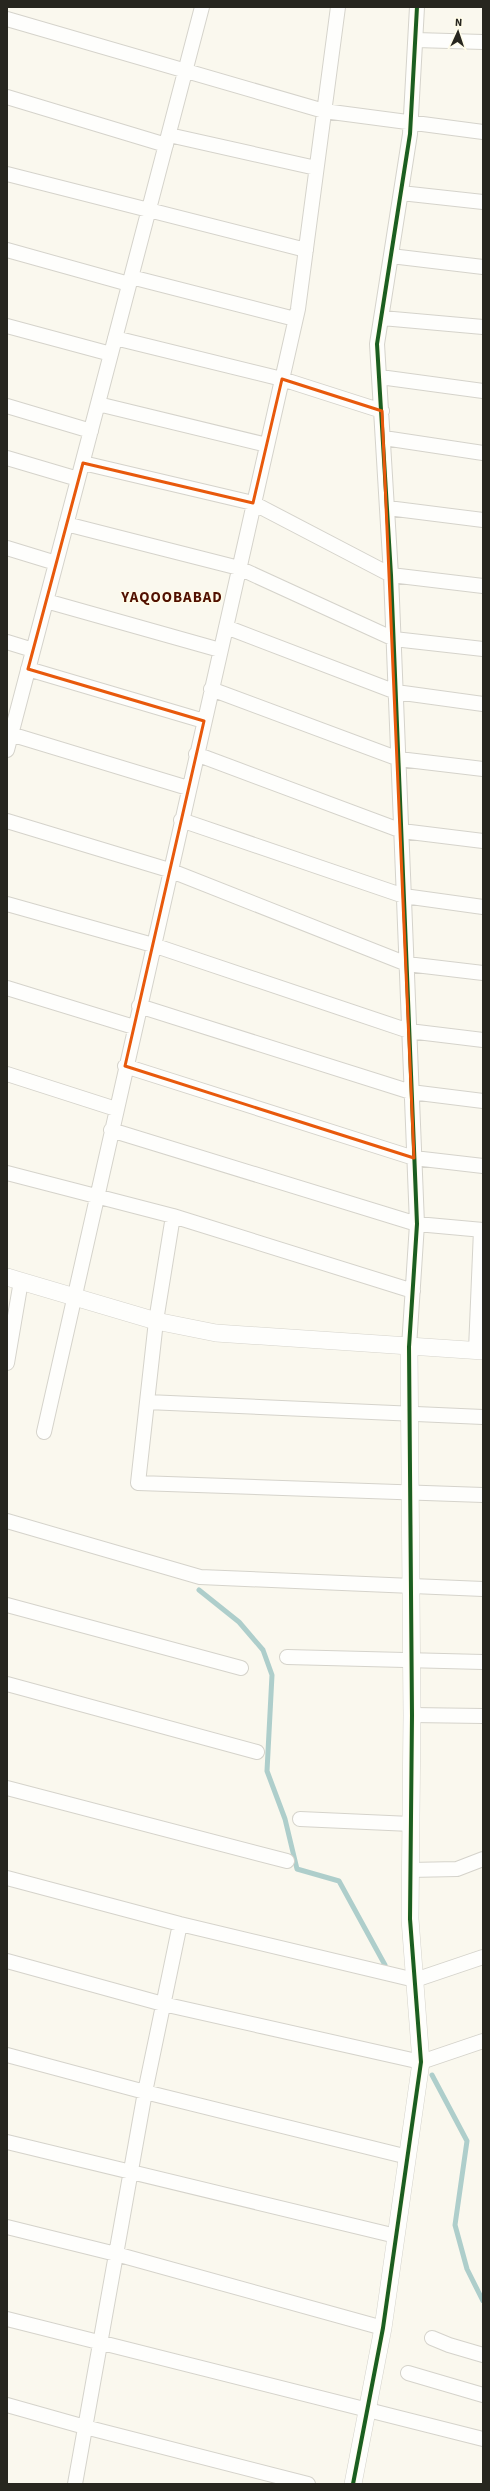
<svg xmlns="http://www.w3.org/2000/svg" width="490" height="2491" viewBox="0 0 490 2491" font-family="'Source Sans 3',sans-serif">
<style>
.lines{fill:none;stroke-linecap:round;stroke-linejoin:round}
.stream{stroke:#aececb;stroke-width:5}
.minor-casing{stroke:#d5d3cb;stroke-width:16}
.tertiary-casing{stroke:#d5d3cb;stroke-width:18}
.minor{stroke:#fefefc;stroke-width:14}
.tertiary{stroke:#fefefc;stroke-width:17}
.cycleway-casing{stroke:#fffce9;stroke-width:6}
.cycleway{stroke:#1b5e20;stroke-width:4}
.marked{fill:none;stroke:#e8590c;stroke-width:3;stroke-linejoin:round}
.labels{text-anchor:middle;dominant-baseline:central;stroke-width:3;stroke-linejoin:round;paint-order:stroke}
.district-label{font-size:15px;font-weight:bold;letter-spacing:1px;fill:#521100;stroke:#fffce9}
</style>
<rect width="100%" height="100%" fill="#faf8ee"/>
<g class="lines">
<!-- stream -->
<path class="stream" d="M199,1590L239,1622L263,1650L272,1675L267,1771L285,1819L297,1869L339,1881L385,1965
M432,2075L467,2141L455,2225L467,2269L483,2301"/>
<defs>
<path id="minor" d="M7,19L324,111L483,132
M416,40L483,42
M7,97L166,145
M169,135L316,168
M7,174L306,250
M401,193L483,202
M7,250L129,284
M391,256L483,267
M131,277L295,319
M382,318L483,327
M7,326L111,354
M115,338L282,379L382,411
M380,377L483,391
M98,404L267,445
M7,406L91,431
M384,438L483,453
M7,458L78,479
M83,463L253,503L391,575L483,586
M388,508L483,520
M66,524L239,568L394,639L483,649
M7,548L56,563
M46,601L220,650
M226,627L396,692L483,704
M7,642L33,650
M28,669L204,721
M211,689L399,759L483,769
M7,733L188,788
M7,750L202,7
M196,754L402,831L483,841
M181,820L404,896L483,907
M7,821L169,870L407,964L483,973
M7,904L153,945L409,1031L483,1040
M7,988L134,1027
M139,1006L411,1092L483,1101
M125,1066L414,1158L483,1166
M7,1074L116,1109
M111,1130L417,1224L483,1230
M7,1173L173,1216L413,1291
M173,1216L156,1321L138,1483L483,1495
M409,1347L417,1224L391,575L377,344L410,134L417,7
M476,1350L481,1230
M7,1363L21,1281
M147,1402L483,1417
M44,1432L298,309L338,7
M7,1521L200,1577L483,1589
M7,1605L241,1668
M287,1657L483,1662
M7,1684L257,1752
M412,1715L483,1716
M7,1788L287,1861
M300,1819L411,1824
M410,1870L457,1869L483,1859
M7,1878L180,1924L415,1980L483,1957
M7,1961L163,2004L421,2062L483,2041
M7,2055L145,2092L408,2157
M7,2142L396,2236
M7,2227L116,2254L383,2328
M7,2319L483,2439
M432,2338L449,2345L483,2355
M408,2373L483,2395
M7,2405L85,2427L308,2484
M75,2484L145,2092L180,1924"/>
<path id="tertiary" d="M7,1277L156,1321L216,1333L483,1351
M353,2484L383,2328L421,2062L410,1919L412,1715L409,1347"/>
</defs>
<!-- minor casing -->
<use href="#minor" class="minor-casing"/>
<!-- tertiary casing -->
<use href="#tertiary" class="tertiary-casing"/>
<!-- minor -->
<use href="#minor" class="minor"/>
<!-- tertiary -->
<use href="#tertiary" class="tertiary"/>
<defs>
<path id="cycleway" d="M353,2484L383,2328L421,2062L410,1919L412,1715L409,1347L417,1224L391,575L377,344L410,134L417,7"/>
</defs>
<!-- cycleway casing -->
<use href="#cycleway" class="cycleway-casing"/>
<!-- cycleway -->
<use href="#cycleway" class="cycleway"/>
</g>
<!-- marked area -->
<path class="marked" d="M282,379L382,411L414,1158L125,1066L204,721L28,669L83,463L253,503Z"/>
<g class="labels">
<!-- district labels -->
<g class="district-label">
<text x="172" y="597">YAQOOBABAD</text>
</g>
</g>
<!-- border -->
<rect width="490" height="2491" fill="none" stroke="#27261f" stroke-width="16"/>
<!-- north arrow -->
<g transform="translate(458 32) rotate(3)" stroke="#fffce9" stroke-width="3" paint-order="stroke">
<path d="M0-3L7 15L0 10L-7 15Z" fill="#27261f"/>
<text y="-6" font-size="11" font-weight="bold" text-anchor="middle" fill="#27261f">N</text>
</g>
</svg>
